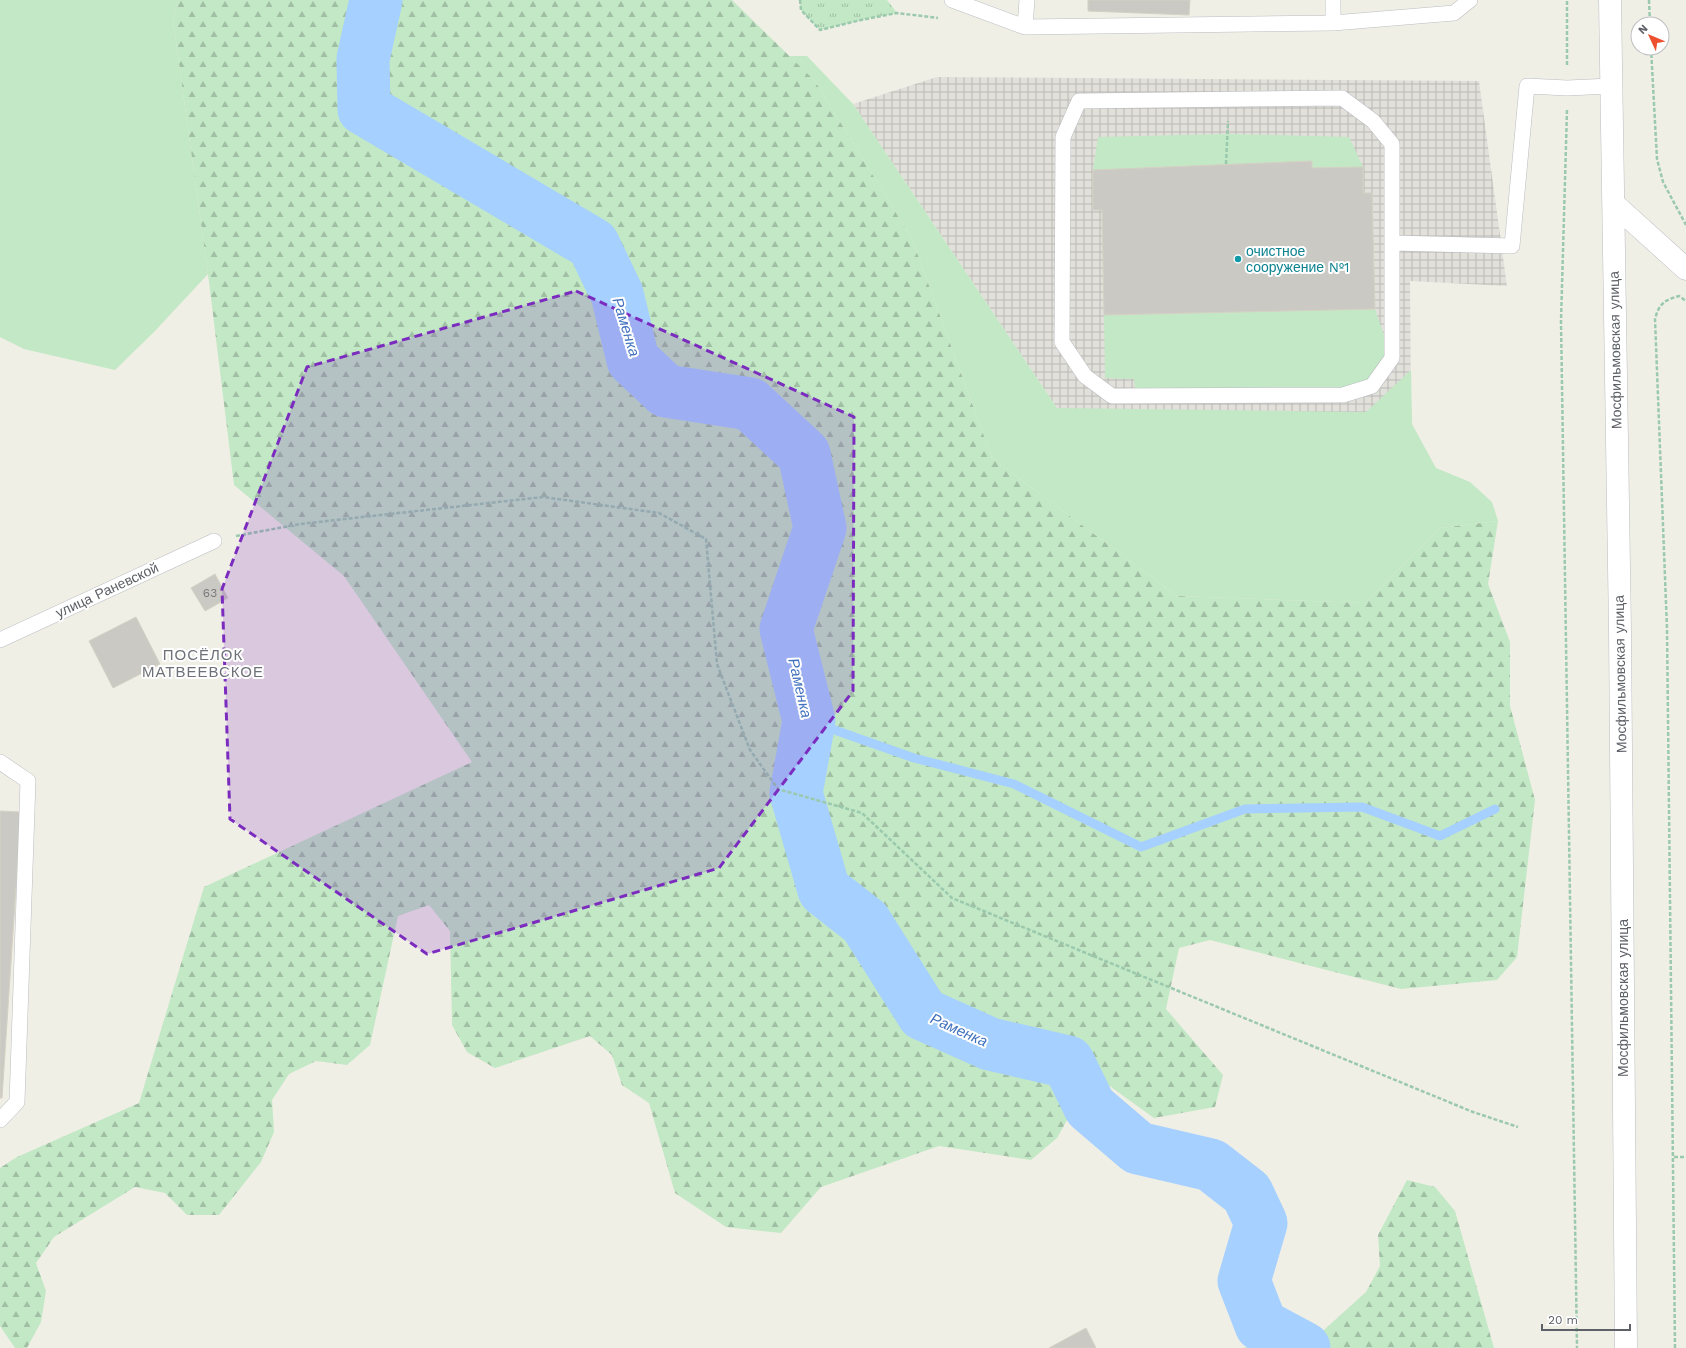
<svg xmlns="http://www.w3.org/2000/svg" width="1686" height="1348" viewBox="0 0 1686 1348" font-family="'Work Sans',sans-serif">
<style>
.industrial{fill:url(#industrial-grid)}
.grass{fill:#c2e8c5}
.forest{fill:url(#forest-firs)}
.park{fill:url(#park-tufts)}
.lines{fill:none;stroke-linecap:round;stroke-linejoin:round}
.stream{stroke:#a6d0ff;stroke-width:9}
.river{stroke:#a6d0ff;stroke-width:53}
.building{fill:#cbc9c3;stroke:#d5d1c4}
.service-casing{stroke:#babcc1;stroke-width:16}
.tertiary-casing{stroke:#babcc1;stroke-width:23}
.path{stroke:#9ac9ad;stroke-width:2.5;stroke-dasharray:4 2;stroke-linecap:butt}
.service{stroke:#fff;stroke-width:15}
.tertiary{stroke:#fff;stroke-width:22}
.marked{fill:#7b2cbf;fill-opacity:0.2;stroke:#7b2cbf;stroke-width:3;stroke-dasharray:8 5;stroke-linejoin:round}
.culture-dot{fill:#0f9aa8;stroke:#fff;stroke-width:1.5}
.labels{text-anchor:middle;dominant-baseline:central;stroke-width:4;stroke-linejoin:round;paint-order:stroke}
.number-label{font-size:12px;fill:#787a7d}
.culture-label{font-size:14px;fill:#0d838f;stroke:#fff;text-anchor:start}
.street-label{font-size:14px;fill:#5d6066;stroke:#fff}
.water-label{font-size:15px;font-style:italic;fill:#4272be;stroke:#fff}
.neighbourhood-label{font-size:15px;letter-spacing:1px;fill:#6e7278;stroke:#fff}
</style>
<defs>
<pattern id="industrial-grid" width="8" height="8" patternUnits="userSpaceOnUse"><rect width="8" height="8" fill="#e1e0da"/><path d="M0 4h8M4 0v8" fill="none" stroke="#bab9b5"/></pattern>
<pattern id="forest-firs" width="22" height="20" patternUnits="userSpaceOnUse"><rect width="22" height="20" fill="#c2e8c5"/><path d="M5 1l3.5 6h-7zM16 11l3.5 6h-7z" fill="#a1bfa4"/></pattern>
<pattern id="park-tufts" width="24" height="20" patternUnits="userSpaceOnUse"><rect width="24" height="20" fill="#c2e8c5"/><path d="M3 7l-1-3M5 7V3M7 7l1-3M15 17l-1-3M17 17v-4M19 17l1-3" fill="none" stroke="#a1bfa4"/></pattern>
</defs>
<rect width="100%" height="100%" fill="#f0efe6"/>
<!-- industrial -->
<path class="industrial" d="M937,77L1479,81L1507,286L1410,281L1412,513L1057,408L853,104Z"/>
<!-- grass -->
<path class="grass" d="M0,0H178L173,20L208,274L154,332L115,370L24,349L0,337Z
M789,56H807L853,104L1057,408L1366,412L1411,370L1412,424L1436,468L1470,482L1492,502L1498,521L1440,528L1365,603L1177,596L992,458L912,239L815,81Z
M1227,134L1349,137L1363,167L1312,168V161L1093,170L1098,137Z
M1375,309L1392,358L1372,386L1343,395L1136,396L1134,379L1105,378L1104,315Z"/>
<!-- forest -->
<path class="forest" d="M178,0H732L815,81L912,239L992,458L1177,596L1365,603L1440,528L1498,521L1488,584L1510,642V706L1535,800L1517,957L1497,980L1401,989L1210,940L1179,948L1166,1009L1223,1075L1215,1107L1154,1118L1104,1082L1079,1099L1057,1138L1031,1160L939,1146L821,1187L781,1233L726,1227L675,1193L649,1103L622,1085L612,1055L590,1036L495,1068L467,1052L452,1025L450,931L429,905L398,916L370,1045L347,1065L316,1061L289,1074L272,1100L274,1132L261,1162L219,1215H187L165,1193L135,1187L54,1237L36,1263L46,1291L41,1322L27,1348H15L0,1326V1168L17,1157L139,1103L204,887L472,762L344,576L234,485L208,274L173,20Z
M1407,1180L1435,1187L1455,1211L1494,1348H1244L1246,1347H1305L1366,1292L1380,1266L1378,1235Z"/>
<!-- park -->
<path class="park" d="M800,0H887L897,13L861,20L820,30L801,10Z"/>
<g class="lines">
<!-- stream -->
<path class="stream" d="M809,721L914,758L1014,784L1141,847L1245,809L1362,807L1440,836L1495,809"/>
<!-- river -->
<path class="river" d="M376,0L363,59L364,109L593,244L617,294L633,360L666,391L750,404L804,454L820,528L786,629L809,721L796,793L824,890L865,922L923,1014L990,1044L1068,1062L1090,1107L1138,1148L1211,1165L1247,1193L1261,1223L1244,1281L1261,1325L1304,1348"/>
</g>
<!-- building -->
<path class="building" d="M1088,0H1190L1189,15L1088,11Z
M1312,161V168L1363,167V193H1372L1375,309L1104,315L1102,210H1093V170Z
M215,574L228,598L205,611L191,588Z
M136,617L160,664L113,688L89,641Z
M0,811L21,812L2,1098H0Z
M1086,1328L1096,1348H1049Z"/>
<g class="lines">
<defs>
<path id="service" d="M952,0L1025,27L1333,23L1454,13L1470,0
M1333,0V23
M1025,27L1027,0
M1342,98L1373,121L1392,144V358L1372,386L1343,395L1112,396L1085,376L1062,342L1063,137L1079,101Z
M1393,243L1512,246L1527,86L1567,88L1611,86
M0,640L214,541
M0,762L28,781L17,1102L0,1120"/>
<path id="tertiary" d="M1610,0L1620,630L1626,1348
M1614,204L1686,269"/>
</defs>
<!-- service casing -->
<use href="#service" class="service-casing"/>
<!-- tertiary casing -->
<use href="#tertiary" class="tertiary-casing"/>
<!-- path -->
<path class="path" d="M800,0L801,10L820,30L861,20L897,13L938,18
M1649,0L1650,24
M1651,48L1657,159L1663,182L1686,225
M1567,65V0
M1567,110L1561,321L1577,1348
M1226,164L1228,121
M236,536L300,524L543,497L659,513L706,539L717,664L750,750L778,789L862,813L952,898L1473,1112L1518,1127
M1674,1157H1686
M1675,1348L1667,629L1655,319C1659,304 1664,300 1679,296L1686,301"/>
<!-- service -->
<use href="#service" class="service"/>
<!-- tertiary -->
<use href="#tertiary" class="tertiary"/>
</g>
<!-- marked area -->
<path class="marked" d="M576,291L854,417L853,691L719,868L427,954L230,819L222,589L307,367Z"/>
<!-- markers -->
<circle class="culture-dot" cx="1238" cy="259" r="4"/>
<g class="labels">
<!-- number labels -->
<g class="number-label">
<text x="210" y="593">63</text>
</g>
<!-- culture labels -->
<g class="culture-label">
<text x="1246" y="251">очистное<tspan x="1246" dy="16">сооружение №1</tspan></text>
</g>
<!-- street labels -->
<g class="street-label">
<text transform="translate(1615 350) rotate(-91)">Мосфильмовская улица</text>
<text transform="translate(107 590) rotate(-25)">улица Раневской</text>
<text transform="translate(1620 674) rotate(-91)">Мосфильмовская улица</text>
<text transform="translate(1623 998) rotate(-90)">Мосфильмовская улица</text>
</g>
<!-- water labels -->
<g class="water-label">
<text transform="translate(626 327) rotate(73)">Раменка</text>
<text transform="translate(800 688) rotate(77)">Раменка</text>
<text transform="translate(959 1030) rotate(24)">Раменка</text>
</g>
<!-- neighbourhood labels -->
<g class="neighbourhood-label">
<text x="203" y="655">ПОСЁЛОК<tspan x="203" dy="17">МАТВЕЕВСКОЕ</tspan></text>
</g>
</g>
<!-- north arrow -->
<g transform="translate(1650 36) rotate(314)"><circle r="19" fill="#ffffff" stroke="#bebfc2"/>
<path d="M0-3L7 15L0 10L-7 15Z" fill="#ed502e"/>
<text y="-6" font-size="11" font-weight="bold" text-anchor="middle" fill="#5d6066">N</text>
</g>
<!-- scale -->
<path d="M1542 1324v6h88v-6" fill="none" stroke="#5d6066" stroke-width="2"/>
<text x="1548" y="1324" font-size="12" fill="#5d6066" stroke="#ffffff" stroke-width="3" paint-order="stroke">20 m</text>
</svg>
